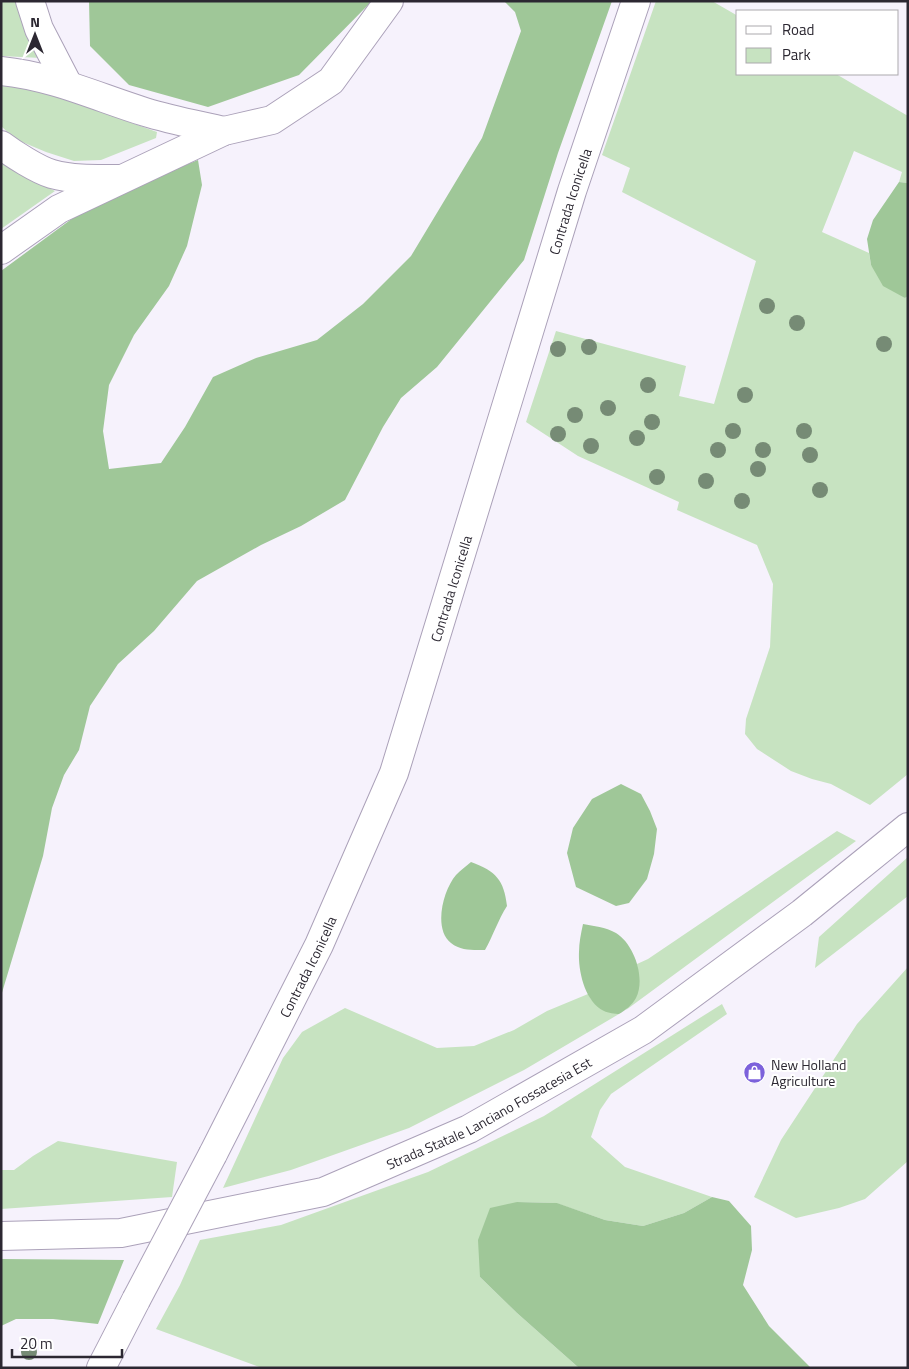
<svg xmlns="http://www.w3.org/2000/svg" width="909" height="1369" viewBox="0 0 909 1369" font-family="'Titillium Web',sans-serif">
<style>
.green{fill:#c7e3c1}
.forest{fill:#9fc798}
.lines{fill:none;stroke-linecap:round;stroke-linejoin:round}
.minor-casing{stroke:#aba1b9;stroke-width:30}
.secondary-casing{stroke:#aba1b9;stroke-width:30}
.minor{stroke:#fff;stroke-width:28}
.secondary{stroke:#fff;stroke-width:28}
.minor-bridge-casing{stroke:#aba1b9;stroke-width:30;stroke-linecap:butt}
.minor-bridge{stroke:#fff;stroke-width:28}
.tree{fill:#768b75}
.labels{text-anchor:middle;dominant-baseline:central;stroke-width:4;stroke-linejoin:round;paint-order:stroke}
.street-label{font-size:14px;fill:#2c2832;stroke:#fff}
.poi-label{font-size:14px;fill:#2c2832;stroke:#fff;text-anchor:start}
</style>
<rect width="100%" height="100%" fill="#f6f2fc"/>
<!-- green -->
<path class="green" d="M1,1H19L41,58L1,56Z
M656,1H712L738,16V74H836L908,116V183L899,182L902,172L854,151L822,232L869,253L871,265L905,298L908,296V774L870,805L831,784L812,779L791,771L757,749L745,734L746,719L770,647L773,584L757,545L677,510L679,502L578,456L526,422L556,331L686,366L679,396L714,404L756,261L622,192L630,168L602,155Z
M1,81H15L157,132L156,138L101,160L74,161L46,152L15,139L1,126Z
M1,161L16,172L55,191L1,229Z
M837,831L856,841L626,1010C640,992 639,985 637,964L648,959Z
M908,857V896L815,968L819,937Z
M908,967V1161L865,1199L839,1208L796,1218L754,1197L781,1140L857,1024Z
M588,994C595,1008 605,1011 619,1014L524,1070L409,1128L291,1170L223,1188L283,1058L302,1032L345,1008L437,1048L474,1046L514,1030L547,1011Z
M722,1004L727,1014L611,1094L600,1110L591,1137L625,1167L712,1197L684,1213L643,1226L605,1220L556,1203L517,1202L480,1277L517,1313L579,1368H262L156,1329L180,1285L200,1240L281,1225L428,1172L544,1116Z
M58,1141L177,1162L172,1197L1,1209V1170H14L33,1156Z"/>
<!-- forest -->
<path class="forest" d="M89,1H372L299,75L208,107L129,85L90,46Z
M504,1H612L558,153L524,260L437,367L401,398L383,427L345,500L301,526L261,545L197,581L154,631L118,664L90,706L79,750L64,775L52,808L43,856L1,996V271L96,201L198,160L202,185L187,246L169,286L134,335L109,385L103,431L109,469L161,463L185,427L213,377L256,358L317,340L363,304L411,256L482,138L521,31L515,12Z
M899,182L908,183V296L905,298L883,286L871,265L867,239L873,220Z
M621,784L641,794L650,811L657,829L654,854L647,879L629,903L616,906L576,887L567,853L573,828L592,799Z
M471,862C496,871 504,880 507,906C498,920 493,936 485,950C473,950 461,951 451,943C433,929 443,890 456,875C460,871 466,866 471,862Z
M583,924C594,926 605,927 616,933C634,944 646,978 636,998C632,1005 626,1010 619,1014C615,1014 608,1013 604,1011C585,1002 578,971 579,952C579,943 581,933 583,924Z
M712,1197L729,1201L751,1226L752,1250L743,1285L769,1326L811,1368H579L517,1313L480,1277L478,1240L490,1208L517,1202L557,1203L605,1220L643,1226L684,1213Z
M1,1259L124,1260L98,1324L53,1319H16L1,1326Z"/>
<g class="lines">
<defs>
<g id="minor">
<path d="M30,1L39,29L68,85"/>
<path d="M1,71C52,76 97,97 145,112C171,120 198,125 224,131"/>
<path d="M1,145C13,154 38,170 52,174C74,180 97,179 119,179"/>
<path d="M1,250L59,209L224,131L272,120L331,81L389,1"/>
<path id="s1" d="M213,1154L319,945L394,773L572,191L636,1"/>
<path d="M101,1368L136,1300"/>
</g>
<g id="secondary">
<path id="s2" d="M1,1236L121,1233L323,1192L469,1129L643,1030L802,913L908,827"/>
</g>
</defs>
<!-- minor casing -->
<use href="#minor" class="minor-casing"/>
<!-- secondary casing -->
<use href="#secondary" class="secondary-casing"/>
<!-- minor -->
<use href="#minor" class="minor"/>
<!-- secondary -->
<use href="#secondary" class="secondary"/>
<defs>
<path id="minor-bridge" d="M136,1300L213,1154"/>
</defs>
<!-- minor-bridge casing -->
<use href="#minor-bridge" class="minor-bridge-casing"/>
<!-- minor-bridge -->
<use href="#minor-bridge" class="minor-bridge"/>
</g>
<!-- trees -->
<g class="tree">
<circle cx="767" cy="306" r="8"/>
<circle cx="797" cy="323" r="8"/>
<circle cx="884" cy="344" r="8"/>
<circle cx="589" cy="347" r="8"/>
<circle cx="558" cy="349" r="8"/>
<circle cx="648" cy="385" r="8"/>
<circle cx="745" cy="395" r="8"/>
<circle cx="608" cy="408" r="8"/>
<circle cx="575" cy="415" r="8"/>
<circle cx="652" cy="422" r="8"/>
<circle cx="733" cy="431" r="8"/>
<circle cx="804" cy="431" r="8"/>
<circle cx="558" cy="434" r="8"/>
<circle cx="637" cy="438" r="8"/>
<circle cx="591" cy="446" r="8"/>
<circle cx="718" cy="450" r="8"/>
<circle cx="763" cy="450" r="8"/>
<circle cx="810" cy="455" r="8"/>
<circle cx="758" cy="469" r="8"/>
<circle cx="657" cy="477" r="8"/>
<circle cx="706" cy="481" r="8"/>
<circle cx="820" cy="490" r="8"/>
<circle cx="742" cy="501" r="8"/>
<circle cx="29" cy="1352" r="8"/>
</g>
<!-- icons -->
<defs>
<symbol id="shop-disc" viewBox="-11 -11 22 22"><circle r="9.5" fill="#7c61db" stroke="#fff"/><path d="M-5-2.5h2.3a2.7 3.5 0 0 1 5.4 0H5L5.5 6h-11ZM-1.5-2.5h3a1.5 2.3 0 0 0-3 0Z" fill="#fff"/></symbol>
</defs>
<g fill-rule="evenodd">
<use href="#shop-disc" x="742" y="1060" width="25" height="25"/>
</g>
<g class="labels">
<!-- street labels -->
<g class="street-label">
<text stroke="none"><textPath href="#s1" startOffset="1020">Contrada Iconicella</textPath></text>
<text stroke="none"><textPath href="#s1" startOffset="615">Contrada Iconicella</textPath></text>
<text stroke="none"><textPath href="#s1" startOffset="210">Contrada Iconicella</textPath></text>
<text stroke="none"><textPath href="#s2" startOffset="510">Strada Statale Lanciano Fossacesia Est</textPath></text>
</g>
<!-- poi labels -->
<g class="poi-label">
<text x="771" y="1064">New Holland<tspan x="771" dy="16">Agriculture</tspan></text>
</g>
</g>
<!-- border -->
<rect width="909" height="1369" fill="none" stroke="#2c2832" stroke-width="5"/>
<!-- legend -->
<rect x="736" y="10" width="162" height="65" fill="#ffffff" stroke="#aba9ad"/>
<rect x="746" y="26" width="25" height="8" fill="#ffffff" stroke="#aba9ad"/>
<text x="782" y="35" font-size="15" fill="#2c2832">Road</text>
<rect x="746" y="48" width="25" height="15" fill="#c7e3c1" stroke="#aba9ad"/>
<text x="782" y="60" font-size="15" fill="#2c2832">Park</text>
<!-- north arrow -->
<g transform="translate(35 35)" stroke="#ffffff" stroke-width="4" paint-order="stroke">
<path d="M0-4L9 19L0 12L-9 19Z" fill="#2c2832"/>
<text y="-8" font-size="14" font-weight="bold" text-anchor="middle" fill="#2c2832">N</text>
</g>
<!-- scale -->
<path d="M12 1349v8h110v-8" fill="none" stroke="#2c2832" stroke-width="2.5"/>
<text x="20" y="1349" font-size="15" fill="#2c2832" stroke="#ffffff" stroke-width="4" paint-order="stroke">20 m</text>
</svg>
